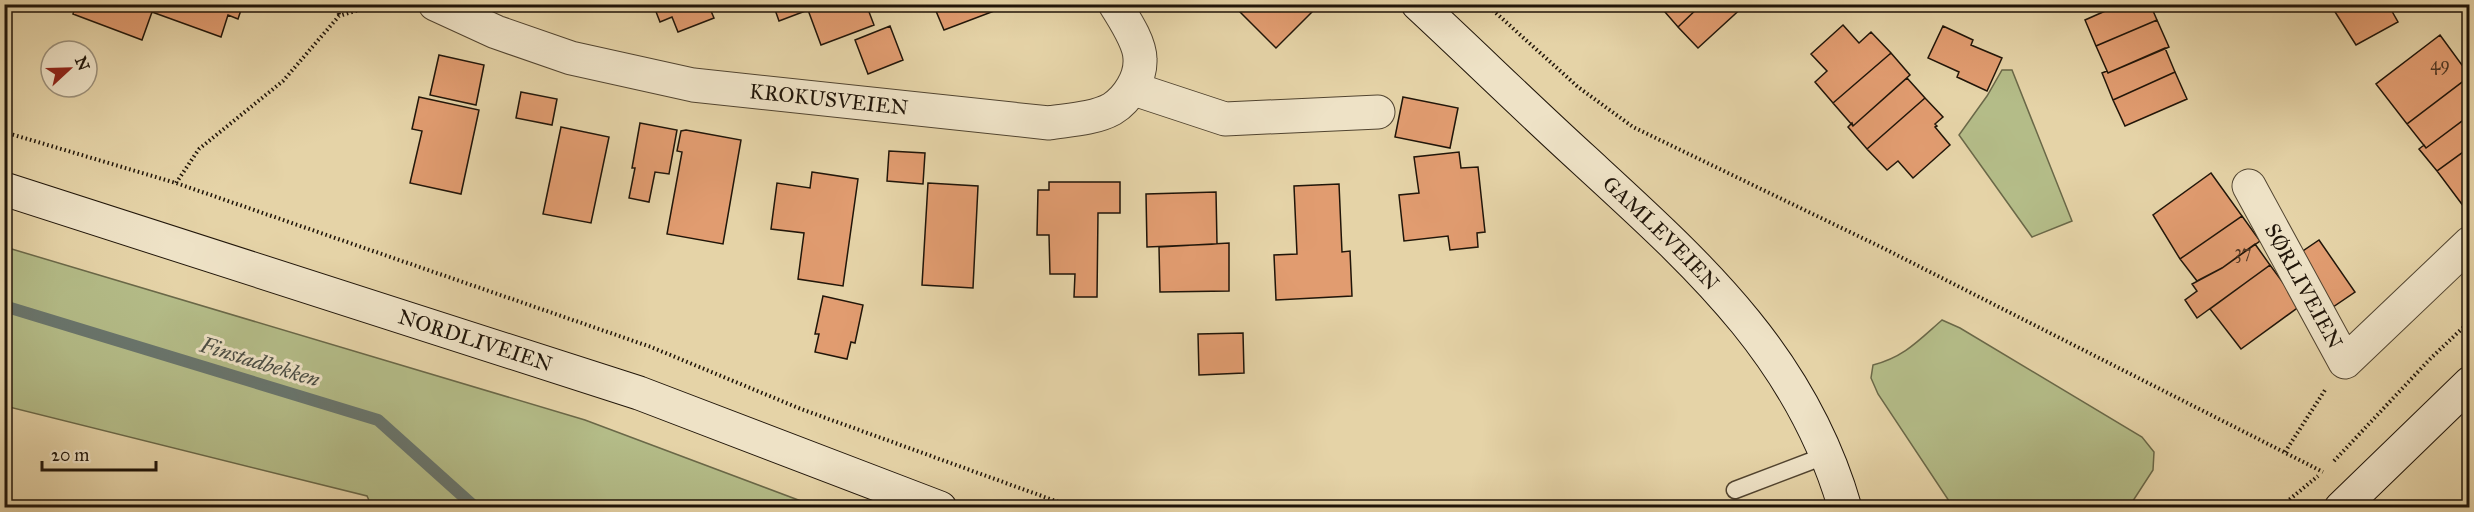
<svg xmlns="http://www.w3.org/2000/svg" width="2474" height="512" viewBox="0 0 2474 512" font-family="'IM FELL Great Primer',serif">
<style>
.green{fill:#b4bc88;stroke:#6a6848;stroke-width:1.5}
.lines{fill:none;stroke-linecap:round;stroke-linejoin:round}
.stream{stroke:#69766e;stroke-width:12}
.building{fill:#e19c70;stroke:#201509;stroke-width:1.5}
.lane-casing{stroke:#514430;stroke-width:19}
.street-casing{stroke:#514430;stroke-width:35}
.secondary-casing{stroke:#201509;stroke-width:35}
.path{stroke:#201509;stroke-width:4;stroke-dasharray:1.5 3;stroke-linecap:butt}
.lane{stroke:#eee2c6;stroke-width:16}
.street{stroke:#eee2c6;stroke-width:33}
.secondary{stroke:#eee2c6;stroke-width:33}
.labels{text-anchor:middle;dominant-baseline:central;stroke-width:6;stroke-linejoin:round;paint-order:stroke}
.number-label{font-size:18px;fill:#503723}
.street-label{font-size:21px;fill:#201509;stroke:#eee2c6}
.water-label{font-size:22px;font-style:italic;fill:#4a4d44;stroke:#eee2c6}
</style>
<rect width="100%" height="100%" fill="#e5d3a7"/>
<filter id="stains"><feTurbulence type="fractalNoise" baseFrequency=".00333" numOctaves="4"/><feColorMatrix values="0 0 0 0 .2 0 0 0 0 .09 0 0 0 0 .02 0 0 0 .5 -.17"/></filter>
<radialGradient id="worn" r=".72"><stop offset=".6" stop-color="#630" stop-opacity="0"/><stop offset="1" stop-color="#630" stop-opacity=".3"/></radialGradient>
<!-- green -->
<path class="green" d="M2002,70H2012L2072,221L2032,237L1959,135L1987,96Z
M5,247L585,420L817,507H372L367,496L5,406Z
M1942,320L1960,328L2142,437L2154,452L2153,470L2129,507H1953L1878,394L1871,378L1873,365C1904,357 1918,341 1942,320Z"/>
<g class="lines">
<!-- stream -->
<path class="stream" d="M4,306L378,420L476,508"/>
</g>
<!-- building -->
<path class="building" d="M76,4H243L238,19L228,15L221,37L152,12L142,40L73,14Z
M653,4H708L714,18L678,32L672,17L660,22Z
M773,4H866L874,25L821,45L808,10L779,21Z
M933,4H1010V5L944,30Z
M1232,4H1307L1313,11L1276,48Z
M1658,4H1702L1678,27Z
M1702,4H1746L1698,48L1678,27Z
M2121,4H2150L2157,20L2096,46L2085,20Z
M2330,4H2391L2389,6L2398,22L2356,45Z
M2157,20L2169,47L2108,73L2096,46Z
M1843,25L1859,43L1871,32L1891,53L1833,103L1815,82L1827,71L1811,54Z
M890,26L903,60L868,74L855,40Z
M1943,26L1973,40L1971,45L2002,58L1987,91L1957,77L1959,72L1928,58Z
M2440,35L2470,76L2407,124L2376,84Z
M2165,48L2175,72L2113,100L2102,73L2107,71L2108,73Z
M1891,53L1910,75L1853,126L1833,103Z
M439,55L484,65L476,105L430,95Z
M2175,72L2187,99L2125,126L2113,100Z
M2470,76V115L2426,148L2407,124Z
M1907,78L1925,98L1867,149L1848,127L1852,123L1853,126Z
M521,92L557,99L552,125L516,118Z
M419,97L479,110L461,194L410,183L422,131L412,129Z
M1403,97L1458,108L1450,148L1395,137Z
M1925,98L1943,117L1935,124L1937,126L1935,127L1950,145L1913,178L1898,161L1887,170L1867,149Z
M2470,115V147L2437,171L2419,149L2424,145L2426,148Z
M640,123L677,130L669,174L655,172L649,202L629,198L635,168H632Z
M561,127L609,137L591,223L543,214Z
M686,130L741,140L723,244L667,234L682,152L677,151L681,131Z
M2470,147V208L2467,211L2437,171Z
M889,151L925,153L923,184L887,181Z
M1459,152L1461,168L1478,167L1485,232L1477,233L1478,247L1450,250L1448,236L1404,241L1399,195L1419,193L1414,157Z
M812,172L858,179L843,286L798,279L804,233L771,229L777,183L810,188Z
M2211,173L2242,216L2180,259L2153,215Z
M1049,182H1120V213H1098L1097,297H1074L1075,274H1050L1049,235H1037L1038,190H1049Z
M928,183L978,186L973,288L922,285Z
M1339,184L1342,252L1350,251L1352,296L1276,300L1274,255L1297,254L1294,186Z
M1216,192L1217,244L1147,247L1146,194Z
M2242,216L2260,241L2222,268L2197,281L2180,259Z
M2319,240L2355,292L2333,307L2297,255Z
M1229,243V291L1160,292L1159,247Z
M2255,244L2270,265L2197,318L2185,300L2197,291L2192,284L2222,268Z
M2270,265L2300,306L2241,349L2210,309Z
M823,296L863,305L855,343L851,342L847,359L815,352L819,334H815Z
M1243,333L1244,373L1199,375L1198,334Z"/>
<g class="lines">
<defs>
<path id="lane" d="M1735,490L1827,455"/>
<g id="street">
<path id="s1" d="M435,4L496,32L571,58L693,85L1049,123C1068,120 1094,119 1112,109C1128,99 1141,78 1140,59C1140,42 1124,19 1115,4"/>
<path d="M1134,89L1225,119L1378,112"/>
<path id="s2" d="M2249,186L2345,362L2470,243"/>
</g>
<g id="secondary">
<path id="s3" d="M1418,4C1474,56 1528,109 1584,160C1697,264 1801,355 1845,508"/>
<path id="s4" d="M4,189L639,393L940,508"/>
<path d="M2341,508L2470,383"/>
</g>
</defs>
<!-- lane casing -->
<use href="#lane" class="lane-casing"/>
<!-- street casing -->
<use href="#street" class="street-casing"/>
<!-- secondary casing -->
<use href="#secondary" class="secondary-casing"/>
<!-- path -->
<path class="path" d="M338,4L339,16
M1486,4L1578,87L1633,127L1883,248L2323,472
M4,132L176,183L651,347L801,409L1075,508
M176,183L199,149L283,81L339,16L375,5L389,4
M2285,452L2325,390
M2334,461L2430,359L2470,321
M2279,508L2318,476"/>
<!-- lane -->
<use href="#lane" class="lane"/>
<!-- street -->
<use href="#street" class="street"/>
<!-- secondary -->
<use href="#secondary" class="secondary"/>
</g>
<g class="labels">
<!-- number labels -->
<g class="number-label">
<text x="2440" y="64">49</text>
<text x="2243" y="252">37</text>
</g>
<!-- street labels -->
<g class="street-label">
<text stroke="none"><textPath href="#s1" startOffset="408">KROKUSVEIEN</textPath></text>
<text stroke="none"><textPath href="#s3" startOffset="334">GAMLEVEIEN</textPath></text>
<text stroke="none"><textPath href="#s2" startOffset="114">SØRLIVEIEN</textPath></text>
<text stroke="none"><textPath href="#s4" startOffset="495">NORDLIVEIEN</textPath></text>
</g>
<!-- water labels -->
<g class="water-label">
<text transform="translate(260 362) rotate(17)">Finstadbekken</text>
</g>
</g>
<!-- margin -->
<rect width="2474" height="512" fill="none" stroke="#e5d3a7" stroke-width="24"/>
<rect x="6" y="6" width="2462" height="500" fill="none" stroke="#201509" stroke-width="3"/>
<rect x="12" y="12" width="2450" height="488" fill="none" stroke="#201509" stroke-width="1.5"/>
<!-- north arrow -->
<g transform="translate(69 69) rotate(68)"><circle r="28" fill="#eee2c6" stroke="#9c907a" stroke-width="1.5"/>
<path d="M0-4.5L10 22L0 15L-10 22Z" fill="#8f2418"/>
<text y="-9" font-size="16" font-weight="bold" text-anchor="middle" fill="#201509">N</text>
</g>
<!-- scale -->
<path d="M42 461v9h114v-9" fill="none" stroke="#201509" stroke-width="3"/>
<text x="51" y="461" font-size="18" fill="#201509" stroke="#eee2c6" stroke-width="4.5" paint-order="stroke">20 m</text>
<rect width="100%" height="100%" filter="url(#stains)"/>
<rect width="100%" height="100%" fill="url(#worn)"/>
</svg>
